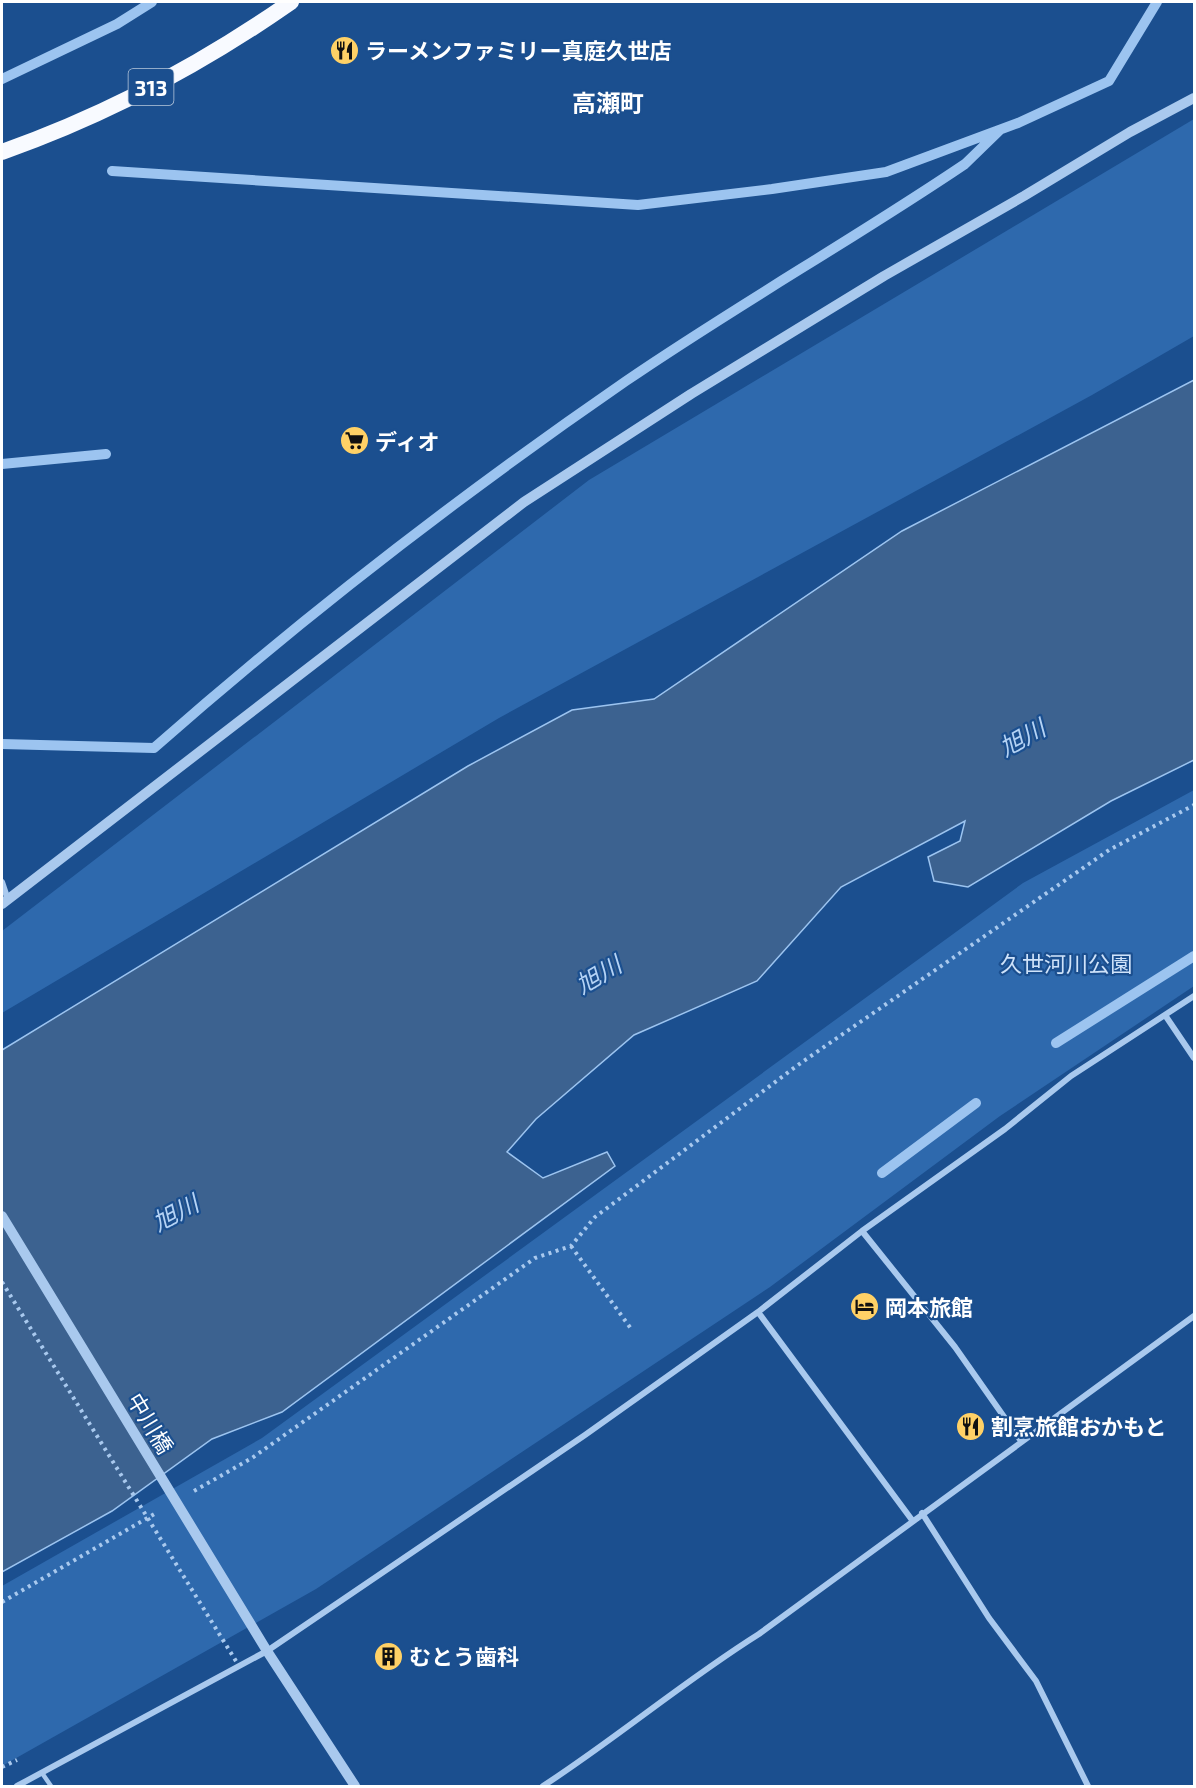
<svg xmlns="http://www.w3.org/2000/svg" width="1196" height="1788" viewBox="0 0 1196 1788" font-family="'Exo 2','Noto Sans JP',sans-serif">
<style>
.green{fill:#2e69ad}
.water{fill:#3c6290;stroke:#9cc4f0;stroke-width:1.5}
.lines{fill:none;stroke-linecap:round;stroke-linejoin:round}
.stream{stroke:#9cc4f0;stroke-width:10}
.path{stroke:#a9c9ee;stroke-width:4;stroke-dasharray:3 4.5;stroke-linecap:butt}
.service{stroke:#a9c9ee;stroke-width:4.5}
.minor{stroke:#a9c9ee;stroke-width:6}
.tertiary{stroke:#a9c9ee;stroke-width:10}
.trunk{stroke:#f8faff;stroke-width:16}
.path-bridge{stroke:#a9c9ee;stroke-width:4;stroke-dasharray:3 4.5;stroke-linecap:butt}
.tertiary-bridge{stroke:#a9c9ee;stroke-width:10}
.labels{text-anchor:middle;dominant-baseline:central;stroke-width:4.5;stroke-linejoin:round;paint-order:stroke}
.shield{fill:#1b4f8f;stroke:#bbcadd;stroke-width:1.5}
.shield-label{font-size:21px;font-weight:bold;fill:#fff}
.poi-label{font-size:22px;font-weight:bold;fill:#fff;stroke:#1b4f8f;text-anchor:start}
.park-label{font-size:22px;fill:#cfe3fa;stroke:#1b4f8f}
.street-label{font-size:22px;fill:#fff;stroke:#1b4f8f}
.neighbourhood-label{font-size:24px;font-weight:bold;fill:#fff;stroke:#1b4f8f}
.water-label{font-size:24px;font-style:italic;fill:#b5d3f5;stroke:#1b4f8f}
</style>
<rect width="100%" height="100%" fill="#1b4f8f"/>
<!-- green -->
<path class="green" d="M1194,119V336L1092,395L499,718L2,1013V931L589,480Z
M1194,790V986L1000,1116L770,1287L316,1589L2,1766V1586L262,1438L1023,883Z"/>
<!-- water -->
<path class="water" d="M1194,380V760L1111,801L968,887L934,881L928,857L960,841L965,821L841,887L757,981L634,1035L536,1119L507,1152L543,1178L607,1152L615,1166L282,1412L212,1439L112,1511L2,1572V1050L468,766L572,710L654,699L902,531Z"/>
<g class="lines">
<!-- stream -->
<path class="stream" d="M2,79L117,24L152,2
M112,171L638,205L772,189L886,172L1018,123L1109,81L1157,2
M2,464L106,454
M2,744L154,748C304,616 462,494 626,381C737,305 854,239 965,164L1000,130
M1056,1043L1194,956
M882,1173L976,1103"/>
<!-- path -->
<path class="path" d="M571,1246L632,1330
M194,1491L252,1458L535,1258L571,1246L595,1217L798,1065L1109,850L1194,805
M2,1602L156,1513
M2,1767L17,1760"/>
<!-- service -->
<path class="service" d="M42,1773L51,1786"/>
<!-- minor -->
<path class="minor" d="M2,882L8,900
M1165,1015L1194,1058
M862,1231L955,1347L1021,1441
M758,1312L912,1520
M922,1513L989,1618L1036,1681L1088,1786
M17,1786L267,1651L585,1435L758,1312L862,1231L1005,1129L1071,1076L1194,996
M543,1786C617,1738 684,1681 759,1634L1194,1316"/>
<!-- tertiary -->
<path class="tertiary" d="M2,904L524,502L691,394L884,276L1024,196L1130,132L1194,98
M267,1651L355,1786"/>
<!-- trunk -->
<path class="trunk" d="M2,152C104,116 202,64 291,2"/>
<!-- path-bridge -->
<path class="path-bridge" d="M2,1282L239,1666"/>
<!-- tertiary-bridge -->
<path class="tertiary-bridge" d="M2,1216L267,1651"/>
</g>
<!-- icons -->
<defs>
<symbol id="restaurant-disc" viewBox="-11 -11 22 22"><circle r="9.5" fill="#ffd166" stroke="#1b4f8f"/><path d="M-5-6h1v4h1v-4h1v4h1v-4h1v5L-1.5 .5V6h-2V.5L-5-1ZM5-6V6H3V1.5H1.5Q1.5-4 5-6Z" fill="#111"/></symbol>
<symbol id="supermarket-disc" viewBox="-11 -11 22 22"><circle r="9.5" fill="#ffd166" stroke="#1b4f8f"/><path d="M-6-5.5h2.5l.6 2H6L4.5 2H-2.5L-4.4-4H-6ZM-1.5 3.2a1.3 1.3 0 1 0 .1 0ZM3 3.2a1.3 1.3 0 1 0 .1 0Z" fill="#111"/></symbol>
<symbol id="hotel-disc" viewBox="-11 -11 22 22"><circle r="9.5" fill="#ffd166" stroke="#1b4f8f"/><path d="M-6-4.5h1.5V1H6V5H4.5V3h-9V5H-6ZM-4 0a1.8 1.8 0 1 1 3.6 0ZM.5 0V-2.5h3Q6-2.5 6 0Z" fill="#111"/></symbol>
<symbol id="building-disc" viewBox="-11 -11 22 22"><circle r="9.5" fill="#ffd166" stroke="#1b4f8f"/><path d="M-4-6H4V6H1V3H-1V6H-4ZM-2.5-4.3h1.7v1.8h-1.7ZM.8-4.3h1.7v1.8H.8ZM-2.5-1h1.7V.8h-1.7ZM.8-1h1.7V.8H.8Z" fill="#111"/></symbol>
</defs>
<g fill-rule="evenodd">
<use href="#restaurant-disc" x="328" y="34" width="33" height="33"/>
<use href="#supermarket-disc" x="338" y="424" width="33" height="33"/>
<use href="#hotel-disc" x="848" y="1290" width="33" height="33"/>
<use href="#restaurant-disc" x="954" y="1410" width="33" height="33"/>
<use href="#building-disc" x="372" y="1640" width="33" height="33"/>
</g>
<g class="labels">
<!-- shield labels -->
<rect class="shield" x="128.5" y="69" width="45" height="36" rx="4.5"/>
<g class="shield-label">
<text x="151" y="87">313</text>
</g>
<!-- poi labels -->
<g class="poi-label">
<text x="365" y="50">ラーメンファミリー真庭久世店</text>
<text x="375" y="441">ディオ</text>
<text x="885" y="1307">岡本旅館</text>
<text x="991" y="1426">割烹旅館おかもと</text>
<text x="409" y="1656">むとう歯科</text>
</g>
<!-- park labels -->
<g class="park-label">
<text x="1066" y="963">久世河川公園</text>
</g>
<!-- street labels -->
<g class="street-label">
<text transform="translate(151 1423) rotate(59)">中川橋</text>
</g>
<!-- neighbourhood labels -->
<g class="neighbourhood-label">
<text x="608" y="102">高瀬町</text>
</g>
<!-- water labels -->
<g class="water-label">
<text transform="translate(1022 737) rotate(-29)">旭川</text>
<text transform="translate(598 974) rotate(-31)">旭川</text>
<text transform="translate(175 1212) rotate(-28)">旭川</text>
</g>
</g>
<!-- border -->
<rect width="1196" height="1788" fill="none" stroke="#ffffff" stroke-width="6"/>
</svg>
